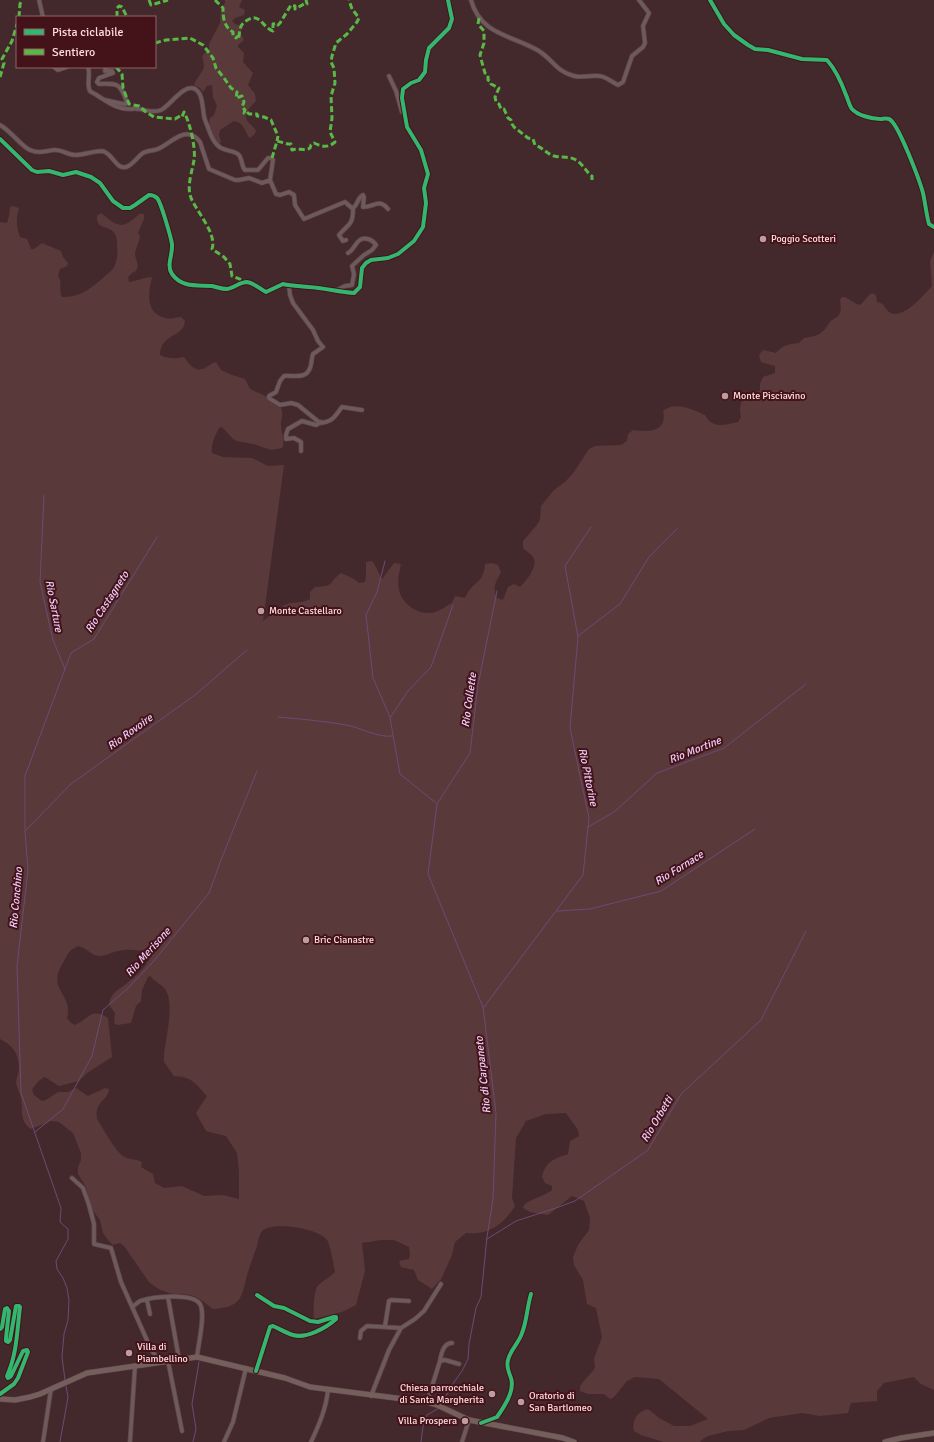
<svg xmlns="http://www.w3.org/2000/svg" width="934" height="1442" viewBox="0 0 934 1442" font-family="Signika,sans-serif">
<style>
.green{fill:#5a393b;fill-rule:evenodd}
.lines{fill:none;stroke-linecap:round;stroke-linejoin:round}
.stream{stroke:#6b4b75;stroke-width:1}
.street-casing{stroke:#5f474a;stroke-width:5}
.secondary-casing{stroke:#5f474a;stroke-width:6}
.street{stroke:#6e5a5c;stroke-width:3.5}
.secondary{stroke:#745f5d;stroke-width:5}
.quiet{stroke:#58b947;stroke-width:3;stroke-dasharray:6 3;stroke-linecap:butt}
.cycleway-casing{stroke:#441219;stroke-width:6}
.cycleway{stroke:#33b770;stroke-width:4}
.poi-dot{fill:#bd9d9f;stroke:#441219;stroke-width:1.5}
.labels{text-anchor:middle;dominant-baseline:central;stroke-width:4;stroke-linejoin:round;paint-order:stroke}
.poi-label{font-size:10px;fill:#fedcdd;stroke:#441219;text-anchor:start}
.water-label{font-size:11px;font-style:italic;fill:#edcffa;stroke:#441219}
</style>
<rect width="100%" height="100%" fill="#44292c"/>
<!-- green -->
<path class="green" d="M225,0H242L239,7L245,10L244,15L235,18L232,21L235,24L242,26L243,28L240,32L244,40L238,45V47L244,53L243,62L253,73L248,85L255,94L256,101C250,107 241,115 249,123C252,126 254,127 256,131L254,135L250,138L248,136C245,129 242,122 234,121L220,130L219,135L221,142L219,144C213,139 207,126 210,118L214,115L217,106L213,97L212,85L207,86L203,92L200,88L194,85C196,79 200,75 203,70C207,60 196,59 209,49V44L220,23L221,9L225,3Z
M12,206L19,208C16,218 16,227 20,237L27,239L31,249H34L42,243L61,251L63,257L68,263L67,266L60,269L58,276C63,283 58,290 62,297C80,298 93,287 105,276C108,273 112,271 114,267C117,262 118,252 117,246C117,242 117,237 115,234C109,224 96,231 97,216L101,213C117,226 122,231 139,214H144V219L138,233L140,237C139,242 136,248 135,253C135,260 140,264 136,271L132,273L128,277L129,282C137,281 145,277 152,277C148,292 145,314 166,318C171,320 176,317 181,317L185,321C184,338 160,333 160,355C168,359 175,359 184,357C189,364 195,373 205,368C209,366 211,363 216,362L221,370L232,375L245,379L250,389C255,392 261,393 265,396C272,401 273,405 281,408C283,413 282,417 281,422C280,430 286,442 282,448L271,450L253,444L237,441L233,439L222,427L219,428C215,436 211,443 212,453L223,457L252,458L268,466L284,465L263,621C270,616 277,609 285,605C293,601 301,604 310,599V592L315,587C337,586 327,583 341,573L354,579L359,583L365,582L366,575V562L372,561C377,567 378,573 382,579L394,563L401,564C399,573 397,581 399,590C401,602 416,614 429,613C437,613 445,607 452,603L455,596L465,598C472,581 484,584 485,564L492,563L498,565L501,572C496,582 492,587 497,598L503,600L508,587L514,584L520,587C526,581 537,568 534,559C533,555 526,551 523,548V541L536,526L540,520L541,506L554,490L565,482L574,472L589,449L595,446L621,445L627,441L628,434L633,430C649,433 668,431 663,411C675,401 692,409 705,415C712,429 724,425 738,422L741,417C737,399 746,395 760,391V384L763,377L775,373V366L761,362L759,355L763,350L776,353C783,345 789,344 799,343L804,338C817,336 822,335 829,323C831,320 834,319 837,317C842,313 841,306 840,300L842,297C849,297 853,304 860,305C865,301 867,296 872,293L876,295L877,302L883,304C895,330 921,298 932,286L930,261L934,252V1390L921,1384L914,1377L884,1383L877,1391V1401L851,1403L848,1413L820,1416L802,1413L769,1418L744,1430L728,1431L708,1436L704,1438L700,1442H664L641,1435L634,1431C631,1421 638,1411 648,1409L659,1418L674,1426H690L708,1419L659,1379L635,1377L627,1381L614,1397L610,1399L604,1394H588L580,1391V1387L582,1383L593,1371L595,1367L594,1359L602,1337L596,1308L587,1304L583,1280L574,1265L573,1257L578,1245L589,1230L590,1218L584,1201L572,1196L548,1215L530,1212L523,1208C524,1200 544,1197 552,1190V1186L545,1183L542,1177C546,1161 554,1159 568,1154L570,1141L579,1136L578,1130L566,1113L546,1114L526,1121L516,1138L512,1198L515,1206C503,1225 489,1235 466,1233L455,1242L452,1255L441,1279L432,1289L418,1280L414,1270L401,1267L399,1261L409,1259L410,1253L409,1247L394,1240H381L362,1243L365,1271L356,1305L342,1312L314,1319C313,1313 314,1291 317,1287C321,1281 330,1278 335,1272C334,1266 330,1243 327,1240C319,1228 271,1221 262,1231C259,1235 258,1241 257,1246C254,1254 251,1263 248,1272C241,1296 244,1307 213,1309C204,1302 196,1295 185,1294C181,1293 178,1295 175,1294C165,1293 156,1288 149,1282L124,1246L120,1243L113,1245L108,1240L103,1233L100,1220L91,1208L86,1187L78,1174V1167L81,1160V1153L73,1133L59,1122L51,1121L31,1129C19,1121 23,1111 21,1098C20,1093 17,1088 16,1083C16,1078 19,1073 19,1068C19,1053 12,1045 0,1039V222L7,223L9,216L10,207ZM78,946C86,947 93,957 100,956C106,956 112,952 118,951C130,948 140,951 152,952C149,965 136,976 126,984C118,990 110,993 109,1005L115,1013L114,1023L117,1025L131,1023L136,1006L141,1001L142,990L148,977L150,976C154,981 161,984 165,989C175,1003 166,1037 164,1054V1062L174,1076C192,1077 195,1083 207,1096L196,1113L206,1131L226,1136L237,1153L239,1172V1199L223,1195L204,1196L182,1186L164,1188L155,1183L153,1174L141,1167L142,1162C136,1159 129,1160 123,1156C116,1152 102,1127 97,1119C94,1101 108,1101 109,1089L105,1088L88,1096L76,1088L68,1092H58L46,1100L42,1101L34,1095L32,1090C35,1085 39,1079 45,1077L59,1086L79,1081L87,1073L112,1057L108,1018C91,1007 89,1019 75,1025L71,1023L67,1018C73,998 53,991 58,974C59,968 63,964 65,959C68,953 71,949 78,946Z"/>
<g class="lines">
<!-- stream -->
<path class="stream" d="M44,495L40,582L53,640L65,669
M385,561L377,592L366,615L373,678L390,717
M578,636L620,604L649,557L678,528
M278,717C301,719 323,721 346,725C362,728 377,738 393,736
M436,803L400,774L390,718L408,691L431,667L453,605
M588,827L614,812L657,773L724,748L806,684
M26,830L71,784L195,695L247,650
M557,911L590,909L661,891L755,829
M484,1007L583,875L589,818L570,728L578,637L565,566L591,527
M35,1132L63,1109L92,1056L103,1010L128,988L153,962L209,893L221,860L257,771
M487,1239L516,1221L553,1209L575,1201L648,1150L681,1094L761,1020L806,931
M65,1380L62,1357L64,1334L68,1320L69,1300L67,1288L63,1278L57,1269L56,1261L68,1239V1229L60,1222L61,1208L21,1093L17,966L28,870L25,831V776L71,653L94,639L157,537
M441,1405L452,1385L462,1371L468,1359L469,1344L476,1308L481,1297L487,1237L493,1199L496,1113L483,1007L428,874L437,804L470,753L478,685L497,591
M60,1442L68,1397L66,1386
M193,1442L196,1429L192,1404L199,1362
M421,1442L423,1426L427,1415L439,1408"/>
<defs>
<path id="street" d="M39,0L43,17
M471,0C481,36 513,35 539,51C553,60 557,72 574,76C582,78 591,75 599,76C605,76 612,82 618,85L623,82L632,56L643,47L645,43L643,26L649,13L639,0
M710,0L724,24L734,35L748,45L755,49L768,50L802,59L827,60C835,69 842,84 846,95C848,99 849,105 852,109C857,115 872,119 880,119C883,119 886,118 889,119C898,122 920,182 923,193C925,202 926,211 928,220L929,224L934,227
M54,67L58,70L67,67
M389,76L396,91L402,112
M105,100L123,104H126L127,102C120,84 119,83 99,84L97,82L99,78L113,73L112,71H105L106,67
M0,125C11,131 22,147 30,150C39,154 45,151 54,150C62,149 67,155 75,155C84,155 93,151 102,151C112,152 116,170 126,167C133,165 137,157 143,153C148,150 155,151 160,148C172,142 187,124 200,142L209,169L235,180H239L249,178L262,183L270,180L273,160L271,158H268L258,170H245C241,166 243,159 238,154C234,151 227,151 221,148C212,143 209,129 205,120C202,111 204,94 195,89C184,83 170,106 161,110C151,114 146,109 137,109C134,108 134,109 131,109C118,110 108,102 98,96C96,94 92,93 90,91C86,85 91,74 88,67
M0,139L32,170L37,172L49,171L63,175L76,172L91,177L100,183L113,201L123,208H130L135,205L149,195C152,195 154,195 157,198C161,202 171,238 172,244C173,255 166,265 172,274C182,288 197,285 212,286C217,287 221,289 227,289C234,288 240,282 247,282C254,283 260,289 266,292L283,284C292,286 300,286 309,287C324,288 339,292 354,293L360,287L362,268L366,263L371,260L388,258L398,254L414,241L423,227L426,203L424,188L428,174L421,150L407,127L402,98L403,89L411,83L419,80L425,72L426,60L429,48L449,28L452,19L448,0
M270,180L276,194L280,195L289,192L294,195L295,205L304,219L345,202L353,209C353,226 348,224 339,235L343,241L346,240
M353,208C358,205 357,198 363,195L364,197L363,207C374,207 379,198 388,209
M289,286L290,295L293,303L313,330L318,341L323,347L313,354C311,359 312,366 309,370C305,379 292,375 284,376L280,381L276,392L269,396V398L280,405L291,403L298,405L320,423C333,422 335,416 342,407L362,410
M337,290L345,286L352,285L354,274L352,266L364,255L372,250L376,245C374,242 372,240 368,239C356,236 356,249 348,253
M301,451V442L294,438L286,439V435L288,429L302,421L316,425L321,422
M72,1178L83,1188L89,1205L94,1224V1244L111,1248L121,1282L150,1347L159,1362
M168,1297L179,1359
M147,1300L150,1314
M132,1307C135,1305 137,1303 140,1301C152,1297 192,1292 200,1304C206,1314 198,1345 197,1357
M385,1326L389,1301L391,1300L409,1301
M0,1329L2,1327L5,1309L7,1308L9,1311L6,1338V1341L8,1342L10,1340L16,1306H19L20,1307C17,1331 17,1354 7,1376L8,1378L11,1376L23,1351L27,1350L28,1352L18,1378L14,1384L0,1394
M360,1338L361,1331L367,1326L401,1328
M168,1361L182,1431
M440,1361C441,1354 443,1343 452,1343
M256,1371L270,1327L273,1326C280,1329 286,1333 293,1335C306,1339 326,1328 336,1319V1317H334L318,1322L310,1321L284,1308L274,1306L257,1295
M371,1396L389,1350L401,1328L415,1319L424,1311L441,1284
M427,1402L440,1361L445,1360L459,1364
M482,1422L497,1417C504,1407 515,1391 511,1378C509,1373 506,1366 508,1360C510,1350 519,1343 522,1333C527,1321 527,1307 531,1294
M43,1442L51,1389
M130,1442L135,1366
M224,1442L233,1422L246,1368
M311,1442C319,1425 326,1409 328,1390
M462,1442L469,1420"/>
<path id="secondary" d="M0,1399L15,1400L30,1397L40,1394L87,1373L197,1357L285,1378L310,1387L427,1402L437,1405L469,1420L563,1438L574,1442
M885,1442L901,1438L934,1433"/>
</defs>
<!-- street casing -->
<use href="#street" class="street-casing"/>
<!-- secondary casing -->
<use href="#secondary" class="secondary-casing"/>
<!-- street -->
<use href="#street" class="street"/>
<!-- secondary -->
<use href="#secondary" class="secondary"/>
<!-- quiet -->
<path class="quiet" d="M149,0L151,5L168,0
M215,0L223,8C223,18 224,27 233,32V36L236,38L238,36V39C240,35 239,32 240,29C241,25 243,23 246,21C259,11 262,27 273,31V24L276,23L278,25L280,23L291,5L295,6V9L304,4H307L306,0
M19,17L20,4L22,0
M117,17V8L119,6L122,7L127,17
M479,18L478,24L484,31V43L480,55L481,59L485,73L488,75V80L491,82V84L499,88L495,97L496,102L499,104L501,109H504L508,118L511,120L512,124L514,127L528,138L533,139L535,145C542,147 547,154 554,156C561,158 570,156 576,160C583,164 586,172 592,176V180
M155,43L166,40L190,38L203,45L213,58L216,68L224,78L231,88L237,92L236,98L242,96L244,102L242,107L245,110L244,113L247,112L249,114H257V116L264,117L271,120L278,136L277,141
M116,67L122,74L123,88L129,104L139,106L146,112L154,117L175,119L180,116L182,117L184,112C190,123 196,148 194,160C192,173 185,189 193,202C199,214 217,235 212,249L224,257L230,264L232,276L247,282
M0,77L4,63L2,59L12,41L17,24
M272,158L277,141L288,144H291L292,150C298,148 305,151 310,148L311,145L314,143C322,147 328,148 335,142L330,132L332,118L331,96L335,83L334,68L331,62L332,56L336,43L347,34L357,22L359,18L352,9L349,0"/>
<defs>
<path id="cycleway" d="M710,0L724,24L734,35L748,45L755,49L768,50L802,59L827,60C835,69 842,84 846,95C848,99 849,105 852,109C857,115 872,119 880,119C883,119 886,118 889,119C898,122 920,182 923,193C925,202 926,211 928,220L929,224L934,227
M0,139L32,170L37,172L49,171L63,175L76,172L91,177L100,183L113,201L123,208H130L135,205L149,195C152,195 154,195 157,198C161,202 171,238 172,244C173,255 166,265 172,274C182,288 197,285 212,286C217,287 221,289 227,289C234,288 240,282 247,282C254,283 260,289 266,292L283,284C292,286 300,286 309,287C324,288 339,292 354,293L360,287L362,268L366,263L371,260L388,258L398,254L414,241L423,227L426,203L424,188L428,174L421,150L407,127L402,98L403,89L411,83L419,80L425,72L426,60L429,48L449,28L452,19L448,0
M0,1329L2,1327L5,1309L7,1308L9,1311L6,1338V1341L8,1342L10,1340L16,1306H19L20,1307C17,1331 17,1354 7,1376L8,1378L11,1376L23,1351L27,1350L28,1352L18,1378L14,1384L0,1394
M256,1371L270,1327L273,1326C280,1329 286,1333 293,1335C306,1339 326,1328 336,1319V1317H334L318,1322L310,1321L284,1308L274,1306L257,1295
M481,1423L497,1417C504,1407 515,1391 511,1378C509,1373 506,1366 508,1360C510,1350 519,1343 522,1333C527,1321 527,1307 531,1294"/>
</defs>
<!-- cycleway casing -->
<use href="#cycleway" class="cycleway-casing"/>
<!-- cycleway -->
<use href="#cycleway" class="cycleway"/>
</g>
<!-- markers -->
<g class="poi-dot">
<circle cx="763" cy="239" r="4"/>
<circle cx="725" cy="396" r="4"/>
<circle cx="261" cy="611" r="4"/>
<circle cx="306" cy="940" r="4"/>
<circle cx="129" cy="1353" r="4"/>
<circle cx="492" cy="1394" r="4"/>
<circle cx="521" cy="1402" r="4"/>
<circle cx="465" cy="1421" r="4"/>
</g>
<g class="labels">
<!-- poi labels -->
<g class="poi-label">
<text x="771" y="239">Poggio Scotteri</text>
<text x="733" y="396">Monte Pisciavino</text>
<text x="269" y="611">Monte Castellaro</text>
<text x="314" y="940">Bric Cianastre</text>
<text x="137" y="1347">Villa di<tspan x="137" dy="12">Piambellino</tspan></text>
<text x="484" y="1388" text-anchor="end">Chiesa parrocchiale<tspan x="484" dy="12">di Santa Margherita</tspan></text>
<text x="529" y="1396">Oratorio di<tspan x="529" dy="12">San Bartlomeo</tspan></text>
<text x="457" y="1421" text-anchor="end">Villa Prospera</text>
</g>
<!-- water labels -->
<g class="water-label">
<text transform="translate(107 602) rotate(-57)">Rio Castagneto</text>
<text transform="translate(54 606) rotate(79)">Rio Sarture</text>
<text transform="translate(469 700) rotate(-82)">Rio Collette</text>
<text transform="translate(130 732) rotate(-36)">Rio Rovoire</text>
<text transform="translate(695 750) rotate(-22)">Rio Mortine</text>
<text transform="translate(588 777) rotate(78)">Rio Pittorine</text>
<text transform="translate(679 868) rotate(-32)">Rio Fornace</text>
<text transform="translate(16 898) rotate(-85)">Rio Conchino</text>
<text transform="translate(148 952) rotate(-48)">Rio Merisone</text>
<text transform="translate(483 1075) rotate(-96)">Rio di Carpaneto</text>
<text transform="translate(657 1119) rotate(-59)">Rio Orbetti</text>
</g>
</g>
<!-- legend -->
<rect x="16" y="16" width="140" height="52" fill="#441219" stroke="#8e6367"/>
<rect x="24" y="29" width="20" height="6" fill="#33b770" stroke="#8e6367"/>
<text x="52" y="36" font-size="12" fill="#fedcdd">Pista ciclabile</text>
<rect x="24" y="49" width="20" height="6" fill="#58b947" stroke="#8e6367"/>
<text x="52" y="56" font-size="12" fill="#fedcdd">Sentiero</text>
</svg>
